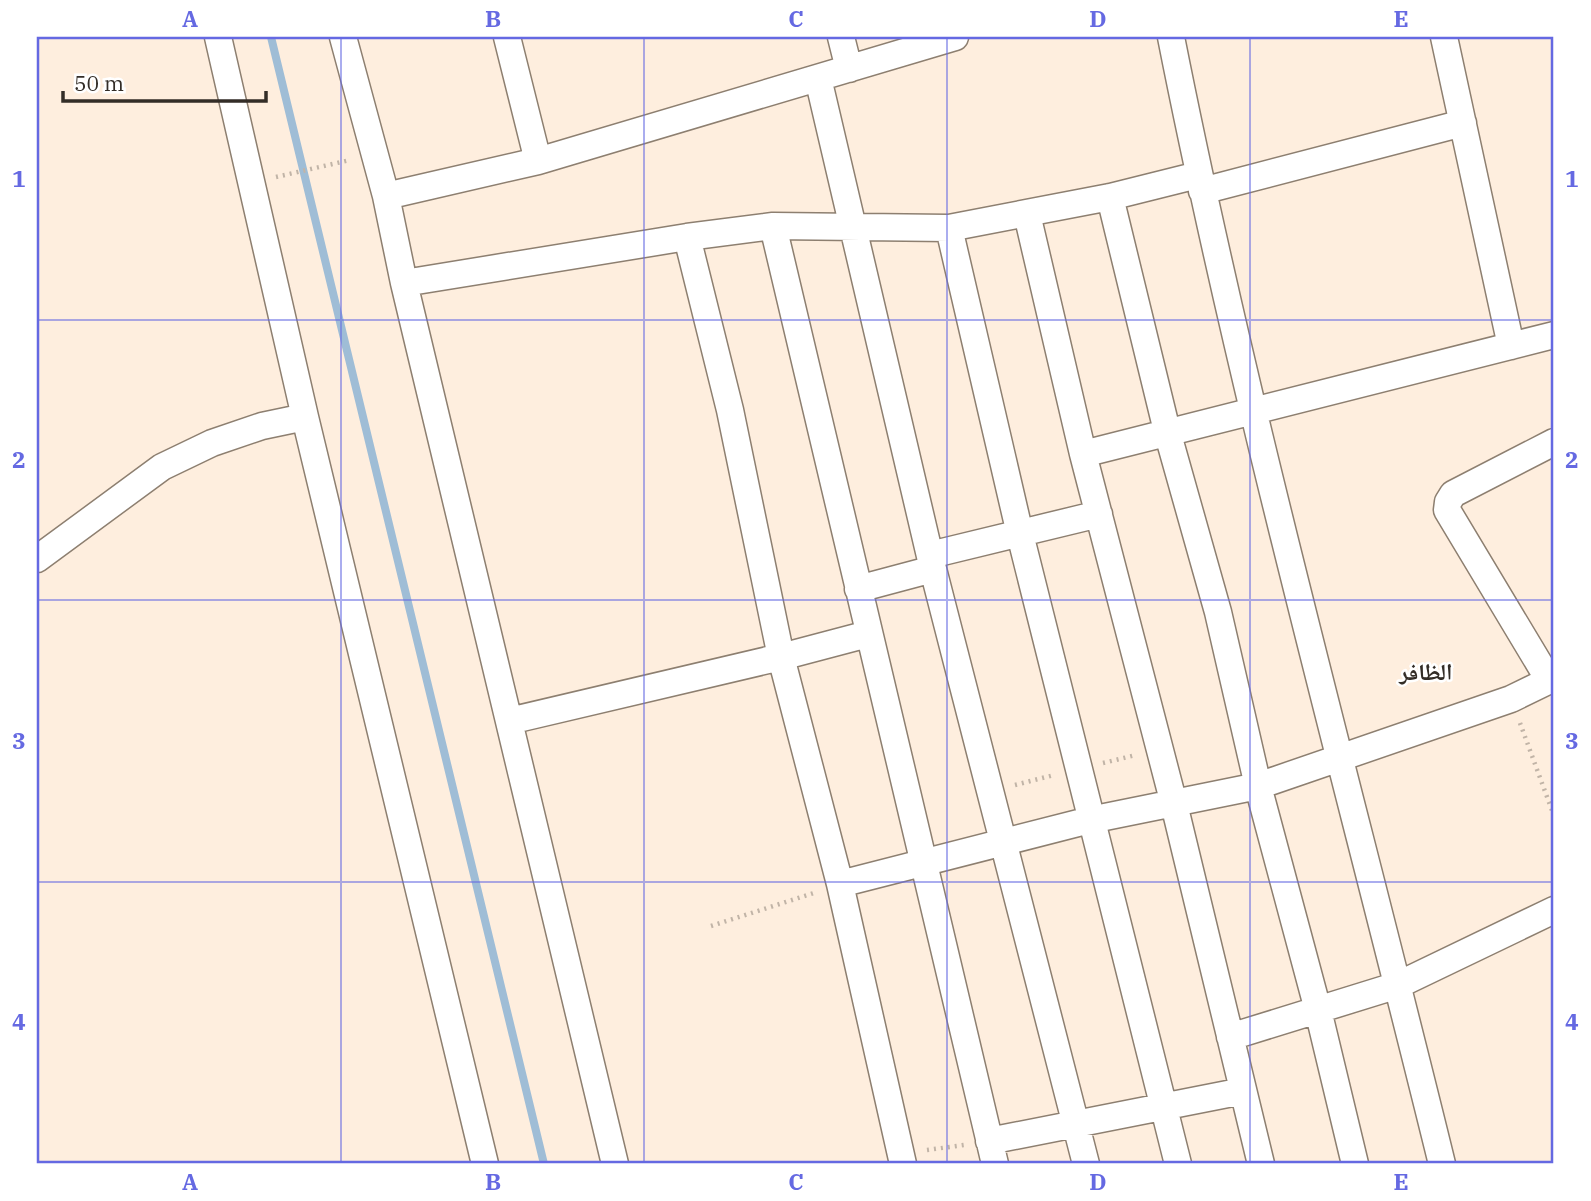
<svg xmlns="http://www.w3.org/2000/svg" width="1591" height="1201" viewBox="0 0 1591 1201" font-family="'IBM Plex Serif','Noto Naskh Arabic',serif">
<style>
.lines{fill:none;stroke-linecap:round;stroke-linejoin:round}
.stream{stroke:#9fbdd6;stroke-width:8}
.minor-casing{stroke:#8d7f70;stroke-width:29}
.path{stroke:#c1b4a7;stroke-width:4.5;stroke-dasharray:2 5;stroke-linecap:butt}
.minor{stroke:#fff;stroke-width:26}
.grid{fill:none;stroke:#6569e2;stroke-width:2;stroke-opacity:0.55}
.labels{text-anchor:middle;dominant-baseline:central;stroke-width:5;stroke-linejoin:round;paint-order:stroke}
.quarter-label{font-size:23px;font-weight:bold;fill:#332d27;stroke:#fff}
.neatline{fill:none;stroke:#6569e2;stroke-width:2.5}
.grid-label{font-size:23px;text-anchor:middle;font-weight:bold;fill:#6569e2}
</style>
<rect width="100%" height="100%" fill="#feeede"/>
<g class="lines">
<!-- stream -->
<path class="stream" d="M271,37L544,1164"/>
<defs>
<path id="minor" d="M218,37L305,417L485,1164
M343,37L386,196L404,283L615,1164
M507,37L538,161
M841,37L849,69
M1171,37C1246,416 1350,789 1442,1164
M1444,37L1511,346
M818,78L933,569L1086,1164
M1202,191L1463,123
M386,196L538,161L955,37
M1110,197L1167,431L1218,612L1258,786L1318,1010L1355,1164
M1027,214L1083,454L1174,804L1261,1164
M773,226L995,1164
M949,228L1020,534L1178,1164
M687,237L730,410L781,657L840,884L903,1164
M404,283L687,237L773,226L949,228L1110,197L1198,175
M1083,454L1554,335
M930,555L1099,514
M37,559L162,467L212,443L262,426L305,417
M858,589L933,569
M1549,680L1447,510L1448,502L1453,494L1554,442
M509,721L781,657L868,634
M840,884L1090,820L1258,786L1511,699L1554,678
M1230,1037L1398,985L1554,910
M989,1141L1243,1091"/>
</defs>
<!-- minor casing -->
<use href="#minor" class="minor-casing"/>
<!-- path -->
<path class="path" d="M276,177L350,160
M1520,723L1554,816
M1103,763L1136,755
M1015,785L1054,775
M711,926L817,892
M927,1150L964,1145"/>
<!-- minor -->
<use href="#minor" class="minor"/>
</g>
<!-- grid -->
<path class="grid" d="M341,37V1164M644,37V1164M947,37V1164M1250,37V1164M37,320H1554M37,600H1554M37,882H1554"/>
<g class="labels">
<!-- quarter labels -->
<g class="quarter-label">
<text x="1426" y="671">الظافر</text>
</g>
</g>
<!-- border -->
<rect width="1591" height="1201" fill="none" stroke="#ffffff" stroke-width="77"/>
<!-- scale -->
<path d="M63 91v10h203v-10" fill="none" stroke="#332d27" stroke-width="3.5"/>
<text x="74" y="91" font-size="21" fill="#332d27" stroke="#ffffff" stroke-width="5" paint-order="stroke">50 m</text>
<rect x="38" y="38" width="1514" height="1124" class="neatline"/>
<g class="grid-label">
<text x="190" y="27">A</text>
<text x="493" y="27">B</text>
<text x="796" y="27">C</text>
<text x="1098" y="27">D</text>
<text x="1401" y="27">E</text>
<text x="19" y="187">1</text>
<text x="1572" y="187">1</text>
<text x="19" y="468">2</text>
<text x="1572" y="468">2</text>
<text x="19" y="749">3</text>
<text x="1572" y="749">3</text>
<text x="19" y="1030">4</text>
<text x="1572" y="1030">4</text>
<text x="190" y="1190">A</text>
<text x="493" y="1190">B</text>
<text x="796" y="1190">C</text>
<text x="1098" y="1190">D</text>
<text x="1401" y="1190">E</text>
</g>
</svg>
